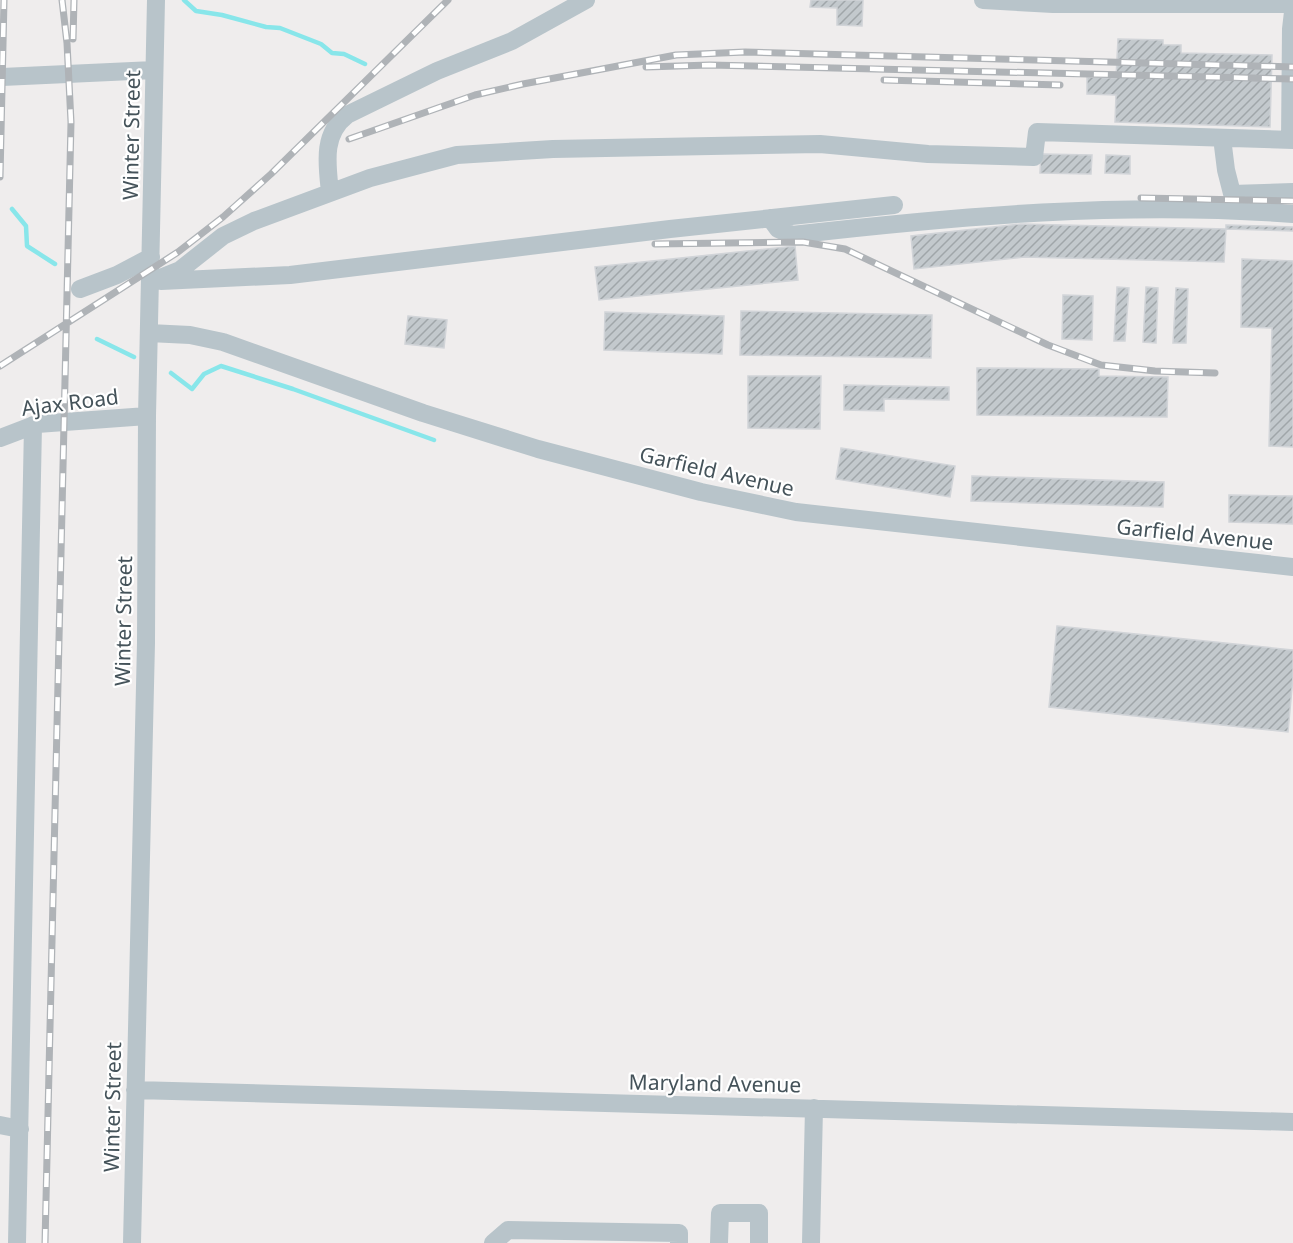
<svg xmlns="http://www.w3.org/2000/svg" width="1293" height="1243" viewBox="0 0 1293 1243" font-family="'Noto Sans',sans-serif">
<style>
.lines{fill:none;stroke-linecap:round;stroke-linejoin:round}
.stream{stroke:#88e6ea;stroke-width:4.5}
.building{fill:url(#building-hatch);stroke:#d1d4d8;stroke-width:1.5}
.minor{stroke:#b8c4ca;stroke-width:18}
.rail-casing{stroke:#afb3b7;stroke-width:7}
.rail{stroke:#fff;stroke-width:4.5;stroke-dasharray:14;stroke-linecap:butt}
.labels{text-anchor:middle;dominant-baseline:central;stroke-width:4.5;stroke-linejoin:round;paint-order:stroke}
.street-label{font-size:21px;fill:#45535a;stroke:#fff}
</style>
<defs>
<pattern id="building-hatch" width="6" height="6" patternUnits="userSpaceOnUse" patternTransform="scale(1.5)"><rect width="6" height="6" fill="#c3c9cd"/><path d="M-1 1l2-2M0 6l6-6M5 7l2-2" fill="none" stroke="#a0a6a9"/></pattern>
</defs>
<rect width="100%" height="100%" fill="#efeded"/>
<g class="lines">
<!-- stream -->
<path class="stream" d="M184,0L196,11L222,15L266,27L280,28L321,44L332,53L344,54L365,64
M12,209L26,226L27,246L55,264
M97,339L134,357
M171,373L192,389L204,374L221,366L293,389L434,440"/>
</g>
<!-- building -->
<path class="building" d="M811,0H863L862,26L837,25V8L810,7Z
M1118,39L1163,40V45H1181V53L1272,55L1270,127L1115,122L1116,95L1087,94V77L1116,78Z
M1041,154L1092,155L1091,174L1040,173Z
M1106,155L1130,156V174L1105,173Z
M1021,224L1226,229L1224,262L1024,257L914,269L911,236Z
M1226,225L1293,227V231L1226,229Z
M795,246L798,280L599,300L595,267Z
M1242,259L1293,261V447L1269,446L1272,328L1241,327Z
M1117,287L1129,288L1125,341H1114Z
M1146,287L1158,288L1156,343L1143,342Z
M1176,288L1188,289L1186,343H1173Z
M1063,295L1093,296L1092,340L1062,339Z
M741,311L932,315L931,358L740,355Z
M605,312L724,316L722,354L604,350Z
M408,316L447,320L444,348L405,344Z
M977,368L1099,369V376L1168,377L1167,417L977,415Z
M748,376H821L820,429L748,428Z
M844,385L949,387V400L884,399V411L844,410Z
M841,448L955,466L950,497L836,479Z
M972,476L1164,482L1163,507L971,501Z
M1229,495L1293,496V524L1229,522Z
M1057,626L1293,650V677L1288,732L1049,707Z"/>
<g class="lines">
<!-- minor -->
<path class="minor" d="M983,0L1053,4H1293
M2,77L154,70
M1222,138L1226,170L1236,209
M1290,140L1291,29L1293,12
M330,192C327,164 322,134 347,115L437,71L512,41L586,0
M1232,194L1293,192
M770,218L778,229L792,235C958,216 1126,201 1293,214
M161,281L290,275L670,229L894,205
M150,282L180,270L223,236L254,221L370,178L457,155L553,149L820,144L928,154L1034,157L1037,132L1293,140
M80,289L117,275L151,257
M149,333L190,335L223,342L423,413L538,449L701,492L796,512L1293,567
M0,438L37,424L147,416
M135,1090L1293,1122
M0,1125L20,1129
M17,1243L33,425
M132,1243L146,643L147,416L156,0
M493,1243L508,1230L679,1233V1243
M719,1243L720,1213H759V1243
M811,1243L814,1108"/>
<defs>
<path id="rail" d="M73,39L74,0
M646,67L710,65L1293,79
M884,80L1060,85
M349,139L475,95L523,84L676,55L745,52L1293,67
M0,177L4,0
M1141,198L1293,201
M655,244L803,242L845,249L1048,345L1101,365L1155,371L1215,373
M0,366L178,252L223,217L271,174L448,0
M45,1243L71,122L67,43L62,0"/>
</defs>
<!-- rail casing -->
<use href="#rail" class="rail-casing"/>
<!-- rail -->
<use href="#rail" class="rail"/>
</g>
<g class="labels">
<!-- street labels -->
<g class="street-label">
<text transform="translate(131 135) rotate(-89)">Winter Street</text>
<text transform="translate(70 402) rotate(-7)">Ajax Road</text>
<text transform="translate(717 471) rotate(13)">Garfield Avenue</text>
<text transform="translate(1195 534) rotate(6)">Garfield Avenue</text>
<text transform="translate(123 621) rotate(-89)">Winter Street</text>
<text transform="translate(715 1083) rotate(1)">Maryland Avenue</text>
<text transform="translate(112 1107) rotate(-89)">Winter Street</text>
</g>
</g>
</svg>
